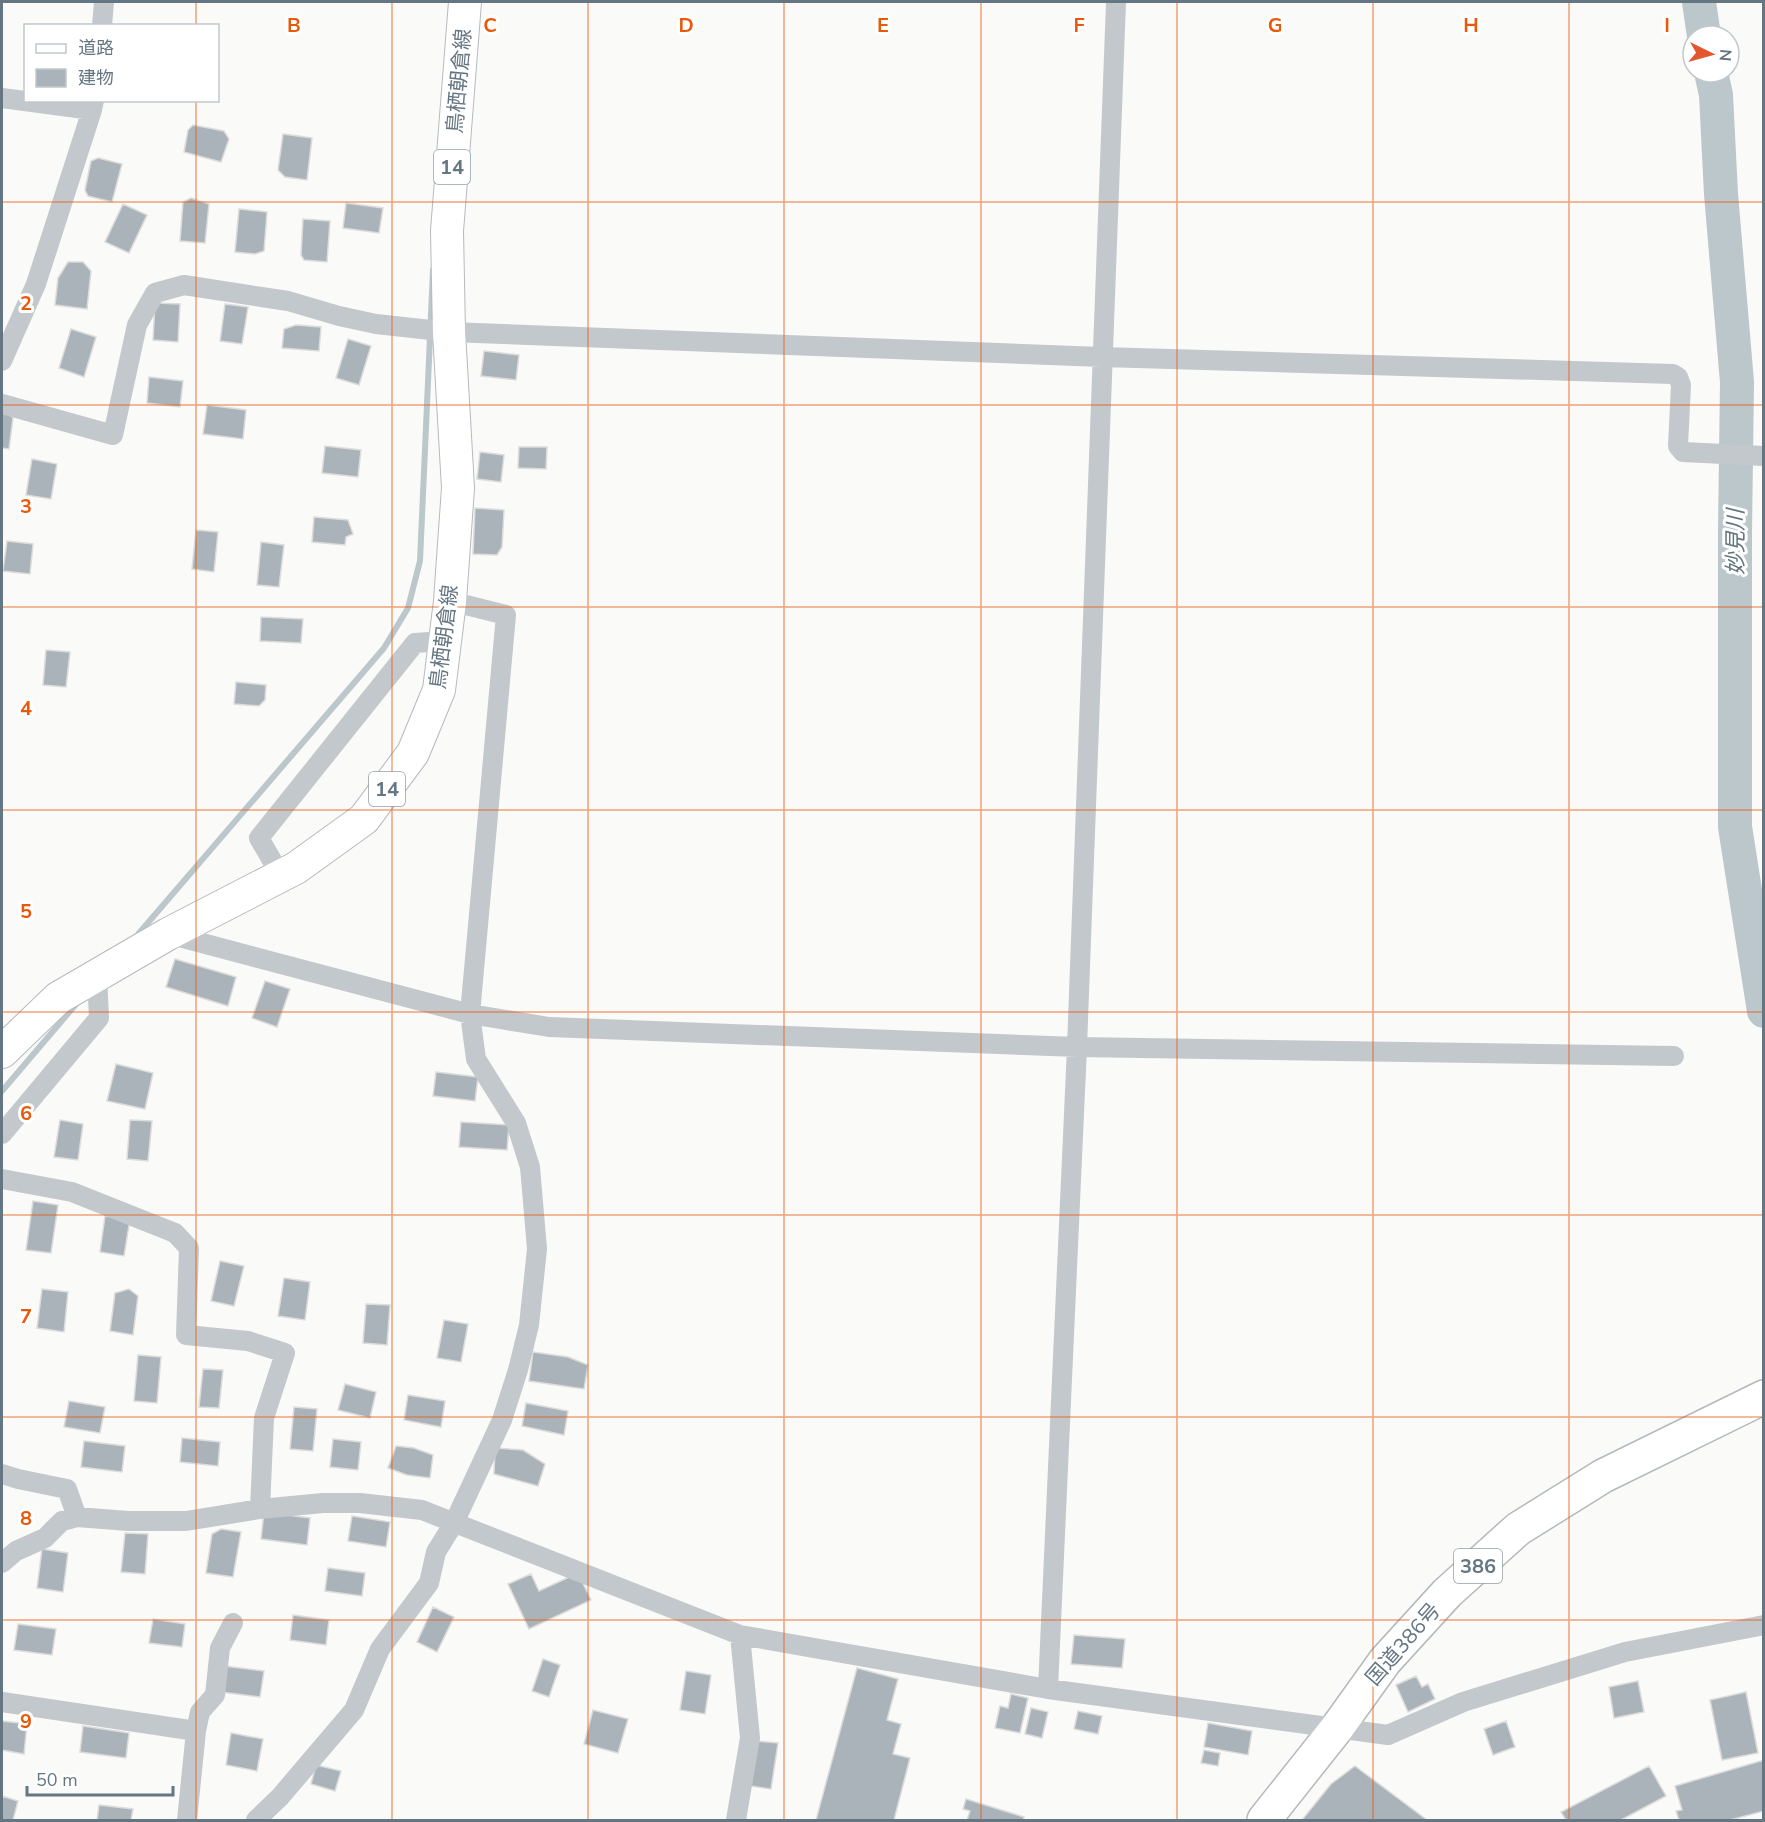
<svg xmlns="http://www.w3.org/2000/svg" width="1765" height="1822" viewBox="0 0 1765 1822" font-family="'Nunito Sans','Noto Sans JP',sans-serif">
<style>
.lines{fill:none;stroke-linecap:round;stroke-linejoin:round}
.stream{stroke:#bbc7cb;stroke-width:6}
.river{stroke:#bbc7cb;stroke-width:34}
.building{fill:#aab3b9;stroke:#dcdcda;stroke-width:1.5}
.primary-casing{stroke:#b5babe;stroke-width:34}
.highway-casing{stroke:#b4b9bd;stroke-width:36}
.street{stroke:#c3c8cc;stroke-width:20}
.primary{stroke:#fff;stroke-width:32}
.highway{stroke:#fff;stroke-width:33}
.grid{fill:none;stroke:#e8590c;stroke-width:1.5;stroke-opacity:0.55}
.labels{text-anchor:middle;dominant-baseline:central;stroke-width:6;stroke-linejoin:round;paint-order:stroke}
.shield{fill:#fff;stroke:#939fa8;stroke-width:1.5}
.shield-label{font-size:20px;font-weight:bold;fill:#657683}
.street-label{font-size:21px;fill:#657683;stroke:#fff}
.water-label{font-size:22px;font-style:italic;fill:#60757c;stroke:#fff}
.grid-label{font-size:20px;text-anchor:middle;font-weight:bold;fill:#e8590c;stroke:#fff;stroke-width:6;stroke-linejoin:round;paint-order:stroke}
</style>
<rect width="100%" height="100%" fill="#fafaf8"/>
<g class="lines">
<!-- stream -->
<path class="stream" d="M134,939L384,648L408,608L420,561L433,270
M2,1091L77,1003"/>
<!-- river -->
<path class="river" d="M1699,2L1704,36
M1711,72L1716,95L1721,194L1737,382L1735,531V827L1764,1011"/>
</g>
<!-- building -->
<path class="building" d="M193,125L224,131L229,139L221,162L184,152L188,130Z
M283,134L312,138L307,180L285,177L278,170Z
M98,158L122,164L112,202L88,196L85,190L91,161Z
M191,198L209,204L205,243L180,241L183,202Z
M346,203L383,208L379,233L343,228Z
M123,204L147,215L129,253L105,242Z
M239,209L267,212L264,251L255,254L235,252Z
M303,219L330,221L327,262L304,260L301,255Z
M68,262H83L91,271L87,309L55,305L58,278Z
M155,303L180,304L178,342L153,340Z
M225,304L248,307L242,344L220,341Z
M296,325L321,327L319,351L282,348L284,329Z
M71,329L96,337L84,377L59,368Z
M348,339L371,346L359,385L336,378Z
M484,351L519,355L516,380L481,376Z
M149,377L183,381L180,407L147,403Z
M207,405L246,410L243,439L203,434Z
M2,412L8,413L13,418L9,449L2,448Z
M325,446L361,450L358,477L322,473Z
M519,447H547L546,469L518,468Z
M480,452L504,455L501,482L477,479Z
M32,459L57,464L51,499L26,495Z
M475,508L504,510L502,547L497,555L473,554Z
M314,517L348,520L353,534L346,537L345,545L312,542Z
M196,530L218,532L214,572L192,569Z
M7,541L33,544L30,574L3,571Z
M261,542L284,545L279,587L257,585Z
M261,617L303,619L301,643L260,641Z
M46,650L70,652L66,687L43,685Z
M236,682L266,685L265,700L259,706L234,704Z
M175,959L236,977L228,1006L166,987Z
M265,981L290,989L277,1027L252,1018Z
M116,1064L153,1073L145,1109L107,1101Z
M436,1072L478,1077L475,1101L433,1096Z
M60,1120L83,1124L78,1160L54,1157Z
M130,1120L152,1121L148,1161L127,1159Z
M461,1122L509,1125L507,1150L459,1147Z
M33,1201L58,1205L51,1253L26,1250Z
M105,1216L130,1219L124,1256L100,1252Z
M220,1261L244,1266L234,1306L211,1301Z
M284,1278L310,1282L305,1320L278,1316Z
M42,1289L68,1292L64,1332L37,1328Z
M129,1289L138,1296L133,1335L110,1331L115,1293Z
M366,1304L390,1305L387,1345L363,1343Z
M444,1320L468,1324L461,1362L437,1358Z
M533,1352L568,1357L588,1365L584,1389L529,1381Z
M138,1355L161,1357L157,1403L134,1401Z
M203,1369L223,1370L219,1408L199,1407Z
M345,1384L376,1392L370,1418L338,1410Z
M408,1395L445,1401L441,1427L404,1420Z
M69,1401L105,1407L100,1433L64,1427Z
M526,1403L568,1411L564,1435L522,1426Z
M294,1407L317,1409L313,1451L290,1449Z
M182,1438L220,1442L218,1466L180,1462Z
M333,1439L361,1442L358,1470L330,1467Z
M84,1441L125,1446L122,1472L81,1467Z
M396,1446L414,1448L433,1455L430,1478L407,1475L388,1468Z
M495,1448L523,1450L545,1464L538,1486L494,1474Z
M264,1512L310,1518L307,1545L261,1539Z
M352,1516L390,1522L386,1547L348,1541Z
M221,1529L241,1532L233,1577L206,1573L212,1534Z
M125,1533L148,1534L145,1574L121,1572Z
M42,1549L68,1553L63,1592L37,1588Z
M328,1568L365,1573L362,1596L325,1591Z
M578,1573L591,1600L529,1629L508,1584L531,1574L539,1591Z
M433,1607L454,1617L437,1652L417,1642Z
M293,1615L329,1620L326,1645L290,1640Z
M153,1619L185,1624L182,1647L149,1643Z
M18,1624L56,1629L52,1655L14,1650Z
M1074,1635L1125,1639L1122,1668L1071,1664Z
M543,1659L560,1665L549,1697L532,1691Z
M224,1666L264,1671L260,1697L221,1692Z
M857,1668L898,1679L887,1720L901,1724L893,1754L910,1758L894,1820H816Z
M686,1671L711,1675L705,1714L680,1710Z
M1416,1676L1422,1687L1428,1684L1435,1699L1408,1712L1396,1685Z
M1638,1681L1644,1712L1614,1718L1609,1687Z
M1746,1692L1758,1753L1722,1760L1710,1700Z
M1011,1694L1028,1698L1020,1733L995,1728L1000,1706L1008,1708Z
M1031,1708L1048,1712L1042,1738L1025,1734Z
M593,1710L628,1719L618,1753L584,1744Z
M1078,1711L1102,1716L1098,1734L1074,1729Z
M2,1721L27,1724L24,1754L2,1750Z
M1506,1721L1515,1747L1493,1755L1484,1729Z
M1208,1723L1252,1731L1248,1755L1204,1747Z
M83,1726L129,1733L126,1758L80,1752Z
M231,1733L263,1739L257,1771L226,1765Z
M757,1741L778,1743L771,1789L751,1786Z
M1204,1750L1220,1753L1218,1766L1201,1763Z
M1764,1760V1811L1730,1820H1679L1676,1811L1682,1810L1675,1786Z
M316,1765L341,1771L335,1791L311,1784Z
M1355,1766L1427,1820H1302L1331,1784Z
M1649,1766L1666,1796L1621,1820H1566L1561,1812Z
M2,1796L18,1801L13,1820H2Z
M966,1799L1024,1817L1023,1820H967L970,1811L963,1809Z
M99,1805L133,1809L131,1820H97Z"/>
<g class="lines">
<defs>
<path id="primary" d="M2,1052L58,998L168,934L296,868L364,819L413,753L439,690L450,601L458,488L449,332L447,231L465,2"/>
<path id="highway" d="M1264,1820L1337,1728L1385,1661L1447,1593L1518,1529L1603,1476L1764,1397"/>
</defs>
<!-- primary casing -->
<use href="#primary" class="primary-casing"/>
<!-- highway casing -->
<use href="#highway" class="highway-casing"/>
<!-- street -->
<path class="street" d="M102,26L104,2
M2,98L92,110
M2,361L36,284L92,110L94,100
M2,404L113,435L137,325L155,293L184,285L288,301L339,316L376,324L449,332L1102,357L1673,374L1678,377L1681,385L1678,446L1683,452L1764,456
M281,876L259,838L415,643L445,641
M168,934L470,1014L549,1027L1077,1047L1674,1056
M2,1134L99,1018L97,976
M2,1179L72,1192L175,1233L189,1248L186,1335L248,1341L285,1353L264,1418L260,1509
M2,1474L18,1479L67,1489L77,1517
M2,1563L16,1551L45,1538L62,1521L77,1517L128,1521H186L260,1509L323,1503H360L422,1510L740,1635L1048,1689L1388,1735L1463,1702L1625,1652L1764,1625
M1048,1689L1077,1047L1116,2
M2,1702L196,1731L187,1820
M196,1731L200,1712L215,1695L220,1648L233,1623
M256,1820L280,1797L354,1710L380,1649L429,1583L436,1552L454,1523L502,1420L518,1370L529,1325L537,1249L530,1167L516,1123L476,1059L470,1014L506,615L450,601
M736,1820L750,1738L740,1635"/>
<!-- primary -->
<use href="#primary" class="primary"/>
<!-- highway -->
<use href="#highway" class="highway"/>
</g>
<!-- grid -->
<path class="grid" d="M196,2V26M392,2V1820M588,2V1820M784,2V1820M981,2V1820M1177,2V1820M1373,2V1820M1569,2V1820M196,100V1820M2,202H1764M2,405H1764M2,607H1764M2,810H1764M2,1012H1764M2,1215H1764M2,1417H1764M2,1620H1764"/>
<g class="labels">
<!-- shield labels -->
<g class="shield">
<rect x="434" y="150" width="36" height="34" rx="4.5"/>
<rect x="369" y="772" width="36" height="34" rx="4.5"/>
<rect x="1454" y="1549" width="48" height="34" rx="4.5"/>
</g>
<g class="shield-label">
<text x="452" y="167">14</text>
<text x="387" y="789">14</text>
<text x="1478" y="1566">386</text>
</g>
<!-- street labels -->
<g class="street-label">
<text transform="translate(459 81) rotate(-85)">鳥栖朝倉線</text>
<text transform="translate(444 637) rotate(-83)">鳥栖朝倉線</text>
<text transform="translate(1403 1644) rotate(-49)">国道386号</text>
</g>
<!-- water labels -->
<g class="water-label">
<text transform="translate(1736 542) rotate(-90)">妙見川</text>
</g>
</g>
<g class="grid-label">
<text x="294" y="32">B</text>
<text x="490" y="32">C</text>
<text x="686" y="32">D</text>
<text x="883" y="32">E</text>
<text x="1079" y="32">F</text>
<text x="1275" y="32">G</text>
<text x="1471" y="32">H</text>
<text x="1667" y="32">I</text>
<text x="26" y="310">2</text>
<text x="26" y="513">3</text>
<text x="26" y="715">4</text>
<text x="26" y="918">5</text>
<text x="26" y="1120">6</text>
<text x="26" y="1323">7</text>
<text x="26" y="1525">8</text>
<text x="26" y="1728">9</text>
</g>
<!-- border -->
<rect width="1765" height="1822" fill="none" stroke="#657683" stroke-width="6"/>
<!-- legend -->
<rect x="24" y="24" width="195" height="78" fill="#ffffff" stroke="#c1c8cd" stroke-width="1.5"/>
<rect x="36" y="44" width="30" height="9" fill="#ffffff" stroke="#c1c8cd" stroke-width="1.5"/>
<text x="78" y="54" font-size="18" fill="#657683">道路</text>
<rect x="36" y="69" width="30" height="18" fill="#aab3b9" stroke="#c1c8cd" stroke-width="1.5"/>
<text x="78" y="84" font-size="18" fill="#657683">建物</text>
<!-- north arrow -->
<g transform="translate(1711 54) rotate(95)"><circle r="28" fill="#ffffff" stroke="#c1c8cd" stroke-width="1.5"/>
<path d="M0-4.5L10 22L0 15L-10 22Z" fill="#e4572e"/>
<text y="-9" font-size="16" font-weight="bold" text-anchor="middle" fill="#657683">N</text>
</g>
<!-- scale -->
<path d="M27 1786v9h146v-9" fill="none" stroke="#657683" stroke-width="3"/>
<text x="36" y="1786" font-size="18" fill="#657683" stroke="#ffffff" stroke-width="4.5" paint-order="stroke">50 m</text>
</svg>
